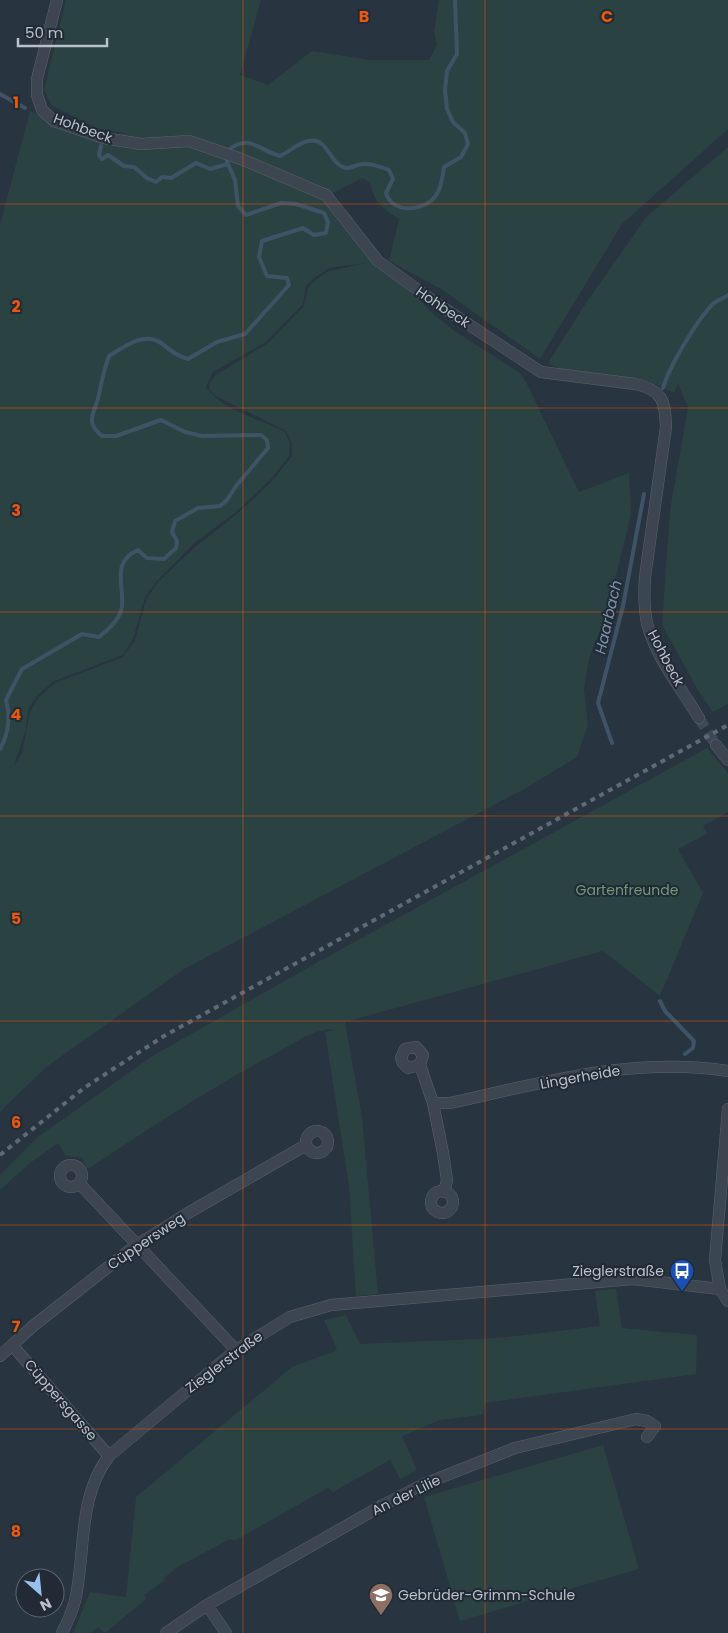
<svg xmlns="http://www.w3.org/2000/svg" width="728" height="1633" viewBox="0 0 728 1633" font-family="Poppins,sans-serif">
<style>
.green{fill:#2b4242;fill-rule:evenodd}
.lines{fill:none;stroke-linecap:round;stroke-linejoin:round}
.stream{stroke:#3f5367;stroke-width:4}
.street-tunnel{stroke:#3e4955;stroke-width:11;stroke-dasharray:11 5.5;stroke-linecap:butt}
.street-casing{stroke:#5a636d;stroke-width:12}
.street{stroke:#3c4550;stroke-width:11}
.rail{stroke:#5e6a76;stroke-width:4;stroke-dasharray:5 5;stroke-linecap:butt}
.grid{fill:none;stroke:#e8590c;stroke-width:1;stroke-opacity:0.55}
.labels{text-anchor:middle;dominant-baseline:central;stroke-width:4;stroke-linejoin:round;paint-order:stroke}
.street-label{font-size:14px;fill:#b9c1ca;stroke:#212a35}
.park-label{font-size:14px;fill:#729978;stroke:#212a35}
.poi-label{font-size:14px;fill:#b9c1ca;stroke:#212a35;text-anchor:end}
.water-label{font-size:15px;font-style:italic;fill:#7c93aa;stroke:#212a35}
.grid-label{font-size:16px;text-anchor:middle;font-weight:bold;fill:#e8590c;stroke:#212a35;stroke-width:4;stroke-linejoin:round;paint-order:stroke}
</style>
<rect width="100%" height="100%" fill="#283440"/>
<!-- green -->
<path class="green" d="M66,0H261L240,75L268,85L312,51L371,60H429L437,45L434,31L439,0H728V129L622,224L540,359L441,289L389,261L399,219C384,210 373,201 370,183L362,178L333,193C338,208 359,215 356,232L434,315L456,332L520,373L526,382L579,492L629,473L631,514L606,616L589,658L584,689L588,724L577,757L526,788L184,969L45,1068L0,1112V225L30,111L88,138L125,133L99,129L51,105L44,90ZM366,263L329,271L314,281L308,288L304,306L268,343L216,375L210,382L209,389L214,395L286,431L292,443V456L273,480L237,514L195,547L158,582L146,600L135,640L123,657L55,683L39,697L30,712L22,753L14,766L26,729L28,709L38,695L54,681L123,655L133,639L145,597L157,581L193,544L236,512L271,479L289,456L290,443L285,432C259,418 224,412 206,387L213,372L266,342L303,304L306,286L313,279L329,268Z
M728,147V704L713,712L699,692L662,625L670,510L688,407L678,384L674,393L649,381L564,371L548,363L584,306L647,216Z
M707,748L728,773V812L703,826L707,834L678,849L703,893L660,996L603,951L345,1022L362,1117L378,1294L356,1296L349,1186L325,1032L335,1030C318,1026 295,1043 280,1051C213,1086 151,1127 88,1169L82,1158L66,1156L58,1143L30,1163L0,1190V1175L39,1136L154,1055L327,957Z
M616,1289L622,1328L697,1335L696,1374L485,1403L482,1415L440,1420L402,1436L417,1470L400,1479L390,1460L333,1492L328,1488L234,1541L230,1539L176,1568L164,1578L165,1580L144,1595L146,1599L105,1633L98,1627L91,1633H73L90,1592L126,1597L136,1497L292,1367L337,1350L324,1320L346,1315L360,1344L499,1338L600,1326L595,1291Z
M603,1445L639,1569L460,1621L424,1497Z"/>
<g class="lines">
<!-- stream -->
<path class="stream" d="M0,94L25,108
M101,146L99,155L102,159L108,155L124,166L134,167L147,178L156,182L162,177L171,178L196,163L210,169L228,164
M663,388C669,367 698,318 714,303C718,300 724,298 728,295
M612,743L598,703L623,606L644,494
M0,749C9,733 11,718 6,700L22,669L82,634L99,637C108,630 121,618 122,606C124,583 111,562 138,550L147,558L164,559L176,548L177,541L172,532L175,521L198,508L220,506L227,500L236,486L268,448L267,440L261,435L202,436L185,432L161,420L116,436H102C83,420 96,413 99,394C102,380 104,369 109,356C124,347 144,331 161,343C171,350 176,356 188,359L217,342L245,334L289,285L287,278L267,276L259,257L262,241L303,228L314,235L326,233L328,222L324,213L296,204L281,203L246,215L238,206L235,180L227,162L228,150C251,133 257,150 280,156C289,152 298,143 308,141C329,136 329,166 347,168C352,168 358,164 363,164C372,163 381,167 389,170L393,179L386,193C392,212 417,212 432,200C441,192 442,179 444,167L461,157L468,144L465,133L453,122L447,109L445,90L447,71L457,54L455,0
M660,1001L665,1011L694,1041L693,1048L685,1054"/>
<!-- street-tunnel -->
<path class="street-tunnel" d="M699,718L716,745"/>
<defs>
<path id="street" d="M57,0L37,79V95L42,110L54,121L104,138L141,144L189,141L241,159L326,195L378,261L439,305L541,372L635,384C663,390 665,401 666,427L645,577C644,592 644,608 647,623C655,657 682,689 699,718
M716,745L728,760
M420,1065L408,1068L403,1063L401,1058L405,1049L416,1047L423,1055L420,1065L433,1103L443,1153L447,1180L444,1192
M433,1103H450C542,1083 633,1056 728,1071
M728,1109L715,1260L720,1289L728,1301
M306 1142a11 11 0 1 1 22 0a11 11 0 1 1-22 0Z
M60 1176a11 11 0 1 1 22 0a11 11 0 1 1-22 0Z
M79,1183L236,1350
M431 1202a11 11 0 1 1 22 0a11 11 0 1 1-22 0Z
M12,1345L109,1456
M0,1356L33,1326L135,1246L188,1213L306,1145
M207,1605L226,1633
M62,1633C67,1623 72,1612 75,1601C86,1552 77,1498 109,1456L236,1350L290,1317L331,1305L633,1279L720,1289
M166,1633L207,1605L383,1505L424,1484L515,1448L636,1419L647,1421L655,1426L647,1437"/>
</defs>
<!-- street casing -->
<use href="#street" class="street-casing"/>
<!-- street -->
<use href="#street" class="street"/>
<!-- rail -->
<path class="rail" d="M0,1155L84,1088L164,1036L728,725"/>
</g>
<!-- grid -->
<path class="grid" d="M243,0V1633M485,0V1633M0,204H728M0,408H728M0,612H728M0,816H728M0,1021H728M0,1225H728M0,1429H728"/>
<!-- icons -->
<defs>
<symbol id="bus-pin" viewBox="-11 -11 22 30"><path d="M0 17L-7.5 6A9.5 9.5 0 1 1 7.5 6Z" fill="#1a4fb4" stroke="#212a35"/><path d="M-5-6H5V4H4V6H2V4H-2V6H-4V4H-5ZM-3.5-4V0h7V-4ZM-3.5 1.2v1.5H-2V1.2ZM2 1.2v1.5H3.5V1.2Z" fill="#fff"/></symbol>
<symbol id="school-pin" viewBox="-11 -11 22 30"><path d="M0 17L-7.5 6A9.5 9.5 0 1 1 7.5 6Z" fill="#8d6e63" stroke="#212a35"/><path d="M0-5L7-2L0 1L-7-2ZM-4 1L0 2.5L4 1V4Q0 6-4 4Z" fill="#fff"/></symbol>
</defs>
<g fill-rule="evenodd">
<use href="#bus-pin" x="668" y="1257" width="28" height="38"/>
<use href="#school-pin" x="367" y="1581" width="28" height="38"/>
</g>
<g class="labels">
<!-- street labels -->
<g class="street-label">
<text transform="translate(83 128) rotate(20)">Hohbeck</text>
<text transform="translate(443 307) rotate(34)">Hohbeck</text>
<text transform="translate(666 658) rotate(62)">Hohbeck</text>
<text transform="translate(580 1077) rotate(-10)">Lingerheide</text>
<text transform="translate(146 1241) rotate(-34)">Cüppersweg</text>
<text transform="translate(224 1362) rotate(-37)">Zieglerstraße</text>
<text transform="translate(61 1400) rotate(49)">Cüppersgasse</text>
<text transform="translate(406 1495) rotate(-26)">An der Lilie</text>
</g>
<!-- park labels -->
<g class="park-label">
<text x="627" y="890">Gartenfreunde</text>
</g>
<!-- poi labels -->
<g class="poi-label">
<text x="664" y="1271">Zieglerstraße</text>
<text x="398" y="1595" text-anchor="start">Gebrüder-Grimm-Schule</text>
</g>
<!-- water labels -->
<g class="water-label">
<text transform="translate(608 617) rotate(-77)">Haarbach</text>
</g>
</g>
<g class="grid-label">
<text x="364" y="22">B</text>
<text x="607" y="22">C</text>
<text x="16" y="108">1</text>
<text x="16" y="312">2</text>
<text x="16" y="516">3</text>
<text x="16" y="720">4</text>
<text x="16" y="924">5</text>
<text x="16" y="1128">6</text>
<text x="16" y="1332">7</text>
<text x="16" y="1537">8</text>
</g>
<!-- north arrow -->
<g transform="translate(40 1593) rotate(153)"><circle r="24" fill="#212a35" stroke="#5e6671"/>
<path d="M0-4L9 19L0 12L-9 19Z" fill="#97c0f1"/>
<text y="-8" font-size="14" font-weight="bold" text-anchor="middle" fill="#b9c1ca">N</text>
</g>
<!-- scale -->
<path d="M18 38v8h89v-8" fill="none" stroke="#b9c1ca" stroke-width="2.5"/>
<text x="25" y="38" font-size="15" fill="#b9c1ca" stroke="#212a35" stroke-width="4" paint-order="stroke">50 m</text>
</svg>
